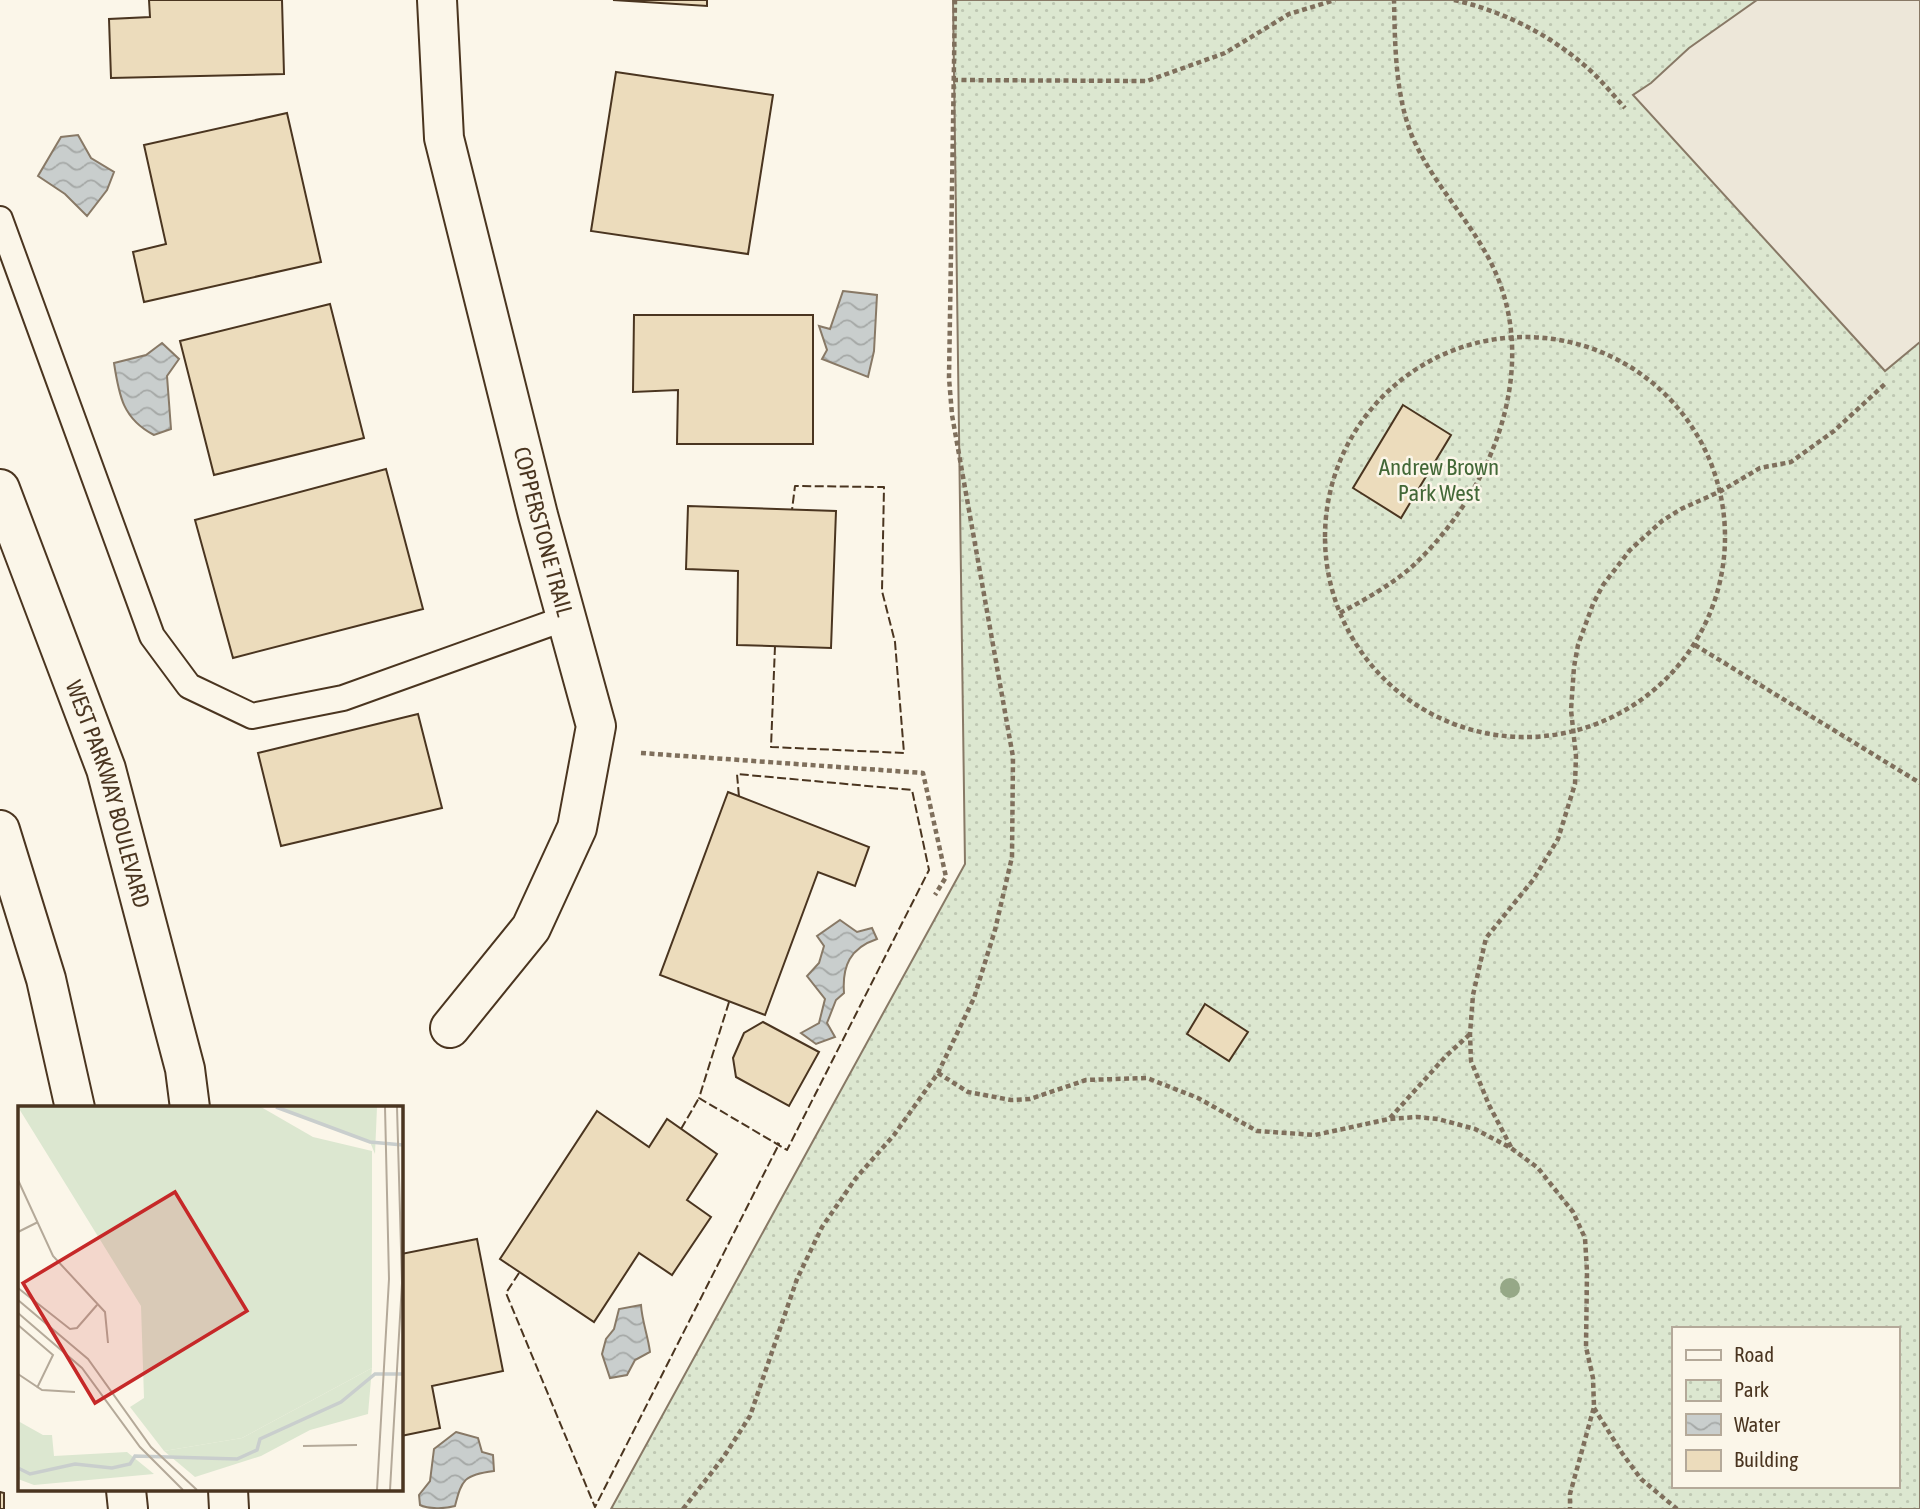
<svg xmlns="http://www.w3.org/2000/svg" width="1920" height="1509" viewBox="0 0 1920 1509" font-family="'Asap Condensed',sans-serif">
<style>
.park{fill:url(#park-dots);stroke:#887966;stroke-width:2;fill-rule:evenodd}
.parking{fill:#ede7d9;stroke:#887966;stroke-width:2}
.water{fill:url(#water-waves);stroke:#887966;stroke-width:2}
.building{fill:#ecdcbc;stroke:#4a3520;stroke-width:2}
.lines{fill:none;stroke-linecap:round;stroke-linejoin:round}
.lane-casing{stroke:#4a3520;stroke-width:28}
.street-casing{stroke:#4a3520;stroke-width:42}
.secondary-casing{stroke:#4a3520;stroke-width:42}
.path{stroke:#7f6f5c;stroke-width:4.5;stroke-dasharray:5 3.5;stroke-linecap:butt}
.lane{stroke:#fbf6e9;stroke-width:24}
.street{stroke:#fbf6e9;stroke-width:38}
.secondary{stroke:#fbf6e9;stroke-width:38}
.fence{stroke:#4a3520;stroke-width:2;stroke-dasharray:9 3.5;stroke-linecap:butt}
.tree{fill:#96a887}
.labels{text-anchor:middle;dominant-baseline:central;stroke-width:5;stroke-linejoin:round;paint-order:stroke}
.park-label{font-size:23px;fill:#436837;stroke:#fbf6e9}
.street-label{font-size:23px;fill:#4a3520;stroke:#fbf6e9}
.inset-river{fill:none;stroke:#c9cecd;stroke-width:3.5}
.inset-road{fill:none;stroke:#b4a999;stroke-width:2}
.view{fill:#c62828;fill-opacity:0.15;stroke:#c62828;stroke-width:3.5}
.inset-edge{fill:none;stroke:#4a3520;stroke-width:3.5}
</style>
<defs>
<pattern id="park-dots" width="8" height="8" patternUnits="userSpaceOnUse" patternTransform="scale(1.75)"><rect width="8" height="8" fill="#dce7d0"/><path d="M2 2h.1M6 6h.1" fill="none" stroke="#bec7b2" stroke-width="1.8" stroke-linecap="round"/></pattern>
<pattern id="water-waves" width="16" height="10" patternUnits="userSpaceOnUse" patternTransform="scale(1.75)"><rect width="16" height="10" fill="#c9cecd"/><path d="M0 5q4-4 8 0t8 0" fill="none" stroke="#a5a8a6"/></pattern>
</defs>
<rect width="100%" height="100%" fill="#fbf6e9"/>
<!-- park -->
<path class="park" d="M953,0H1920V1509H611L965,864ZM1673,1329H1897V1486H1673Z"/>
<!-- parking -->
<path class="parking" d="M1757,0H1920V342L1885,371L1633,95L1651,83L1689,48Z"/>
<!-- water -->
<path class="water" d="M78,135L91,158L114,172L107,190L87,216L65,194L38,176L61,137Z
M843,291L877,295L874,351L868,377L822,359L827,350L819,326L830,329Z
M162,343L179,359L167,376L171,429L154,435C123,419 119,396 114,363L146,355Z
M840,920L857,932L872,928L877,939C850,948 842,966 844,993L836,1000L827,1023L835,1037L816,1044L801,1033L819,1023L825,999L807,976L819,963L824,946L817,936Z
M641,1305C642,1321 648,1336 650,1352L635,1360L627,1375L610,1378L602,1354L606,1339L614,1329L619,1309Z
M456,1432L478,1438L482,1452L493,1455L494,1471C464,1475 462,1479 455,1506C445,1509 428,1509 420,1505L419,1495L430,1481L434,1449Z"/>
<!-- building -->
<path class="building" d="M149,0H282L284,74L111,78L109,19L150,17Z
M613,0H707V6Z
M616,72L773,95L748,254L591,231Z
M287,113L321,262L144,302L133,252L166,244L144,145Z
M330,304L364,438L214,475L180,341Z
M634,315H813V444H677L678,390L633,392Z
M1403,405L1451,435L1401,518L1353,488Z
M386,469L423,609L233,658L195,520Z
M688,506L836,511L831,648L737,645L738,571L686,569Z
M418,714L442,808L281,846L258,753Z
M728,792L869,847L855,886L818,872L765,1015L660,975Z
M1205,1004L1248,1032L1229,1061L1187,1034Z
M763,1022L819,1052L789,1106L736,1077L733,1058L744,1033Z
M597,1111L649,1147L667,1119L717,1154L687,1200L711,1217L672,1275L639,1253L594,1322L500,1259Z
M477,1239L503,1371L432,1386L440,1428L401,1436V1254Z
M0,1492L4,1493V1509H0Z"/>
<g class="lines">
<defs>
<path id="lane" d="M0,219L152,636L189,686L252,716L343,698L566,618"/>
<g id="street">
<path id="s1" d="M437,0L444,138L538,515L596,726L577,828L531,928L450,1028"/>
</g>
<g id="secondary">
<path id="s2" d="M0,489L106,769L185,1069L190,1108"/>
<path d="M0,830L46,979L75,1108"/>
<path d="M126,1490L128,1509"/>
<path d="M228,1490L229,1509"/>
</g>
</defs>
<!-- lane casing -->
<use href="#lane" class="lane-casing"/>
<!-- street casing -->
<use href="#street" class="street-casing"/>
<!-- secondary casing -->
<use href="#secondary" class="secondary-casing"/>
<!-- path -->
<path class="path" d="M1454,0C1502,11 1547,33 1584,65C1599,77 1612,94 1625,108
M953,80L1147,81L1225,53L1289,14L1335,0
M1325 537a200 200 0 1 1 400 0a200 200 0 1 1-400 0Z
M1340,613C1366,599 1393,584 1415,564C1488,494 1537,380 1499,281C1479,228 1434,188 1412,136C1395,94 1395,44 1394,0
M1695,645L1920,783
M641,753L923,773L946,877L935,895
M938,1073L968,1092L1011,1100L1030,1099L1086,1080L1147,1078L1198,1098L1257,1131L1315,1135L1389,1119L1417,1117L1438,1119L1475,1129L1511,1148L1538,1168L1573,1212L1585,1238L1587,1272L1586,1347L1593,1378L1594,1407L1570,1494V1509
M1390,1118L1446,1056L1470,1034
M1511,1147L1489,1105L1471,1061L1470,1034L1473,995L1486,938L1533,880L1558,839L1575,784L1576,756L1571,710L1574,667L1578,645L1593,604L1603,585L1630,550L1662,521L1681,509L1721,491L1760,468L1791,462L1834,431L1886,383
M1594,1408L1622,1453L1641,1479L1677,1509
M683,1509L723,1458L750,1416L797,1279L822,1227L856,1178L894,1135L938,1073L974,998L995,930L1012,857L1013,757L952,415L949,378L955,0"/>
<!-- lane -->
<use href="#lane" class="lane"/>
<!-- street -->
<use href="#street" class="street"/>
<!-- secondary -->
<use href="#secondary" class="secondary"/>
<!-- fence -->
<path class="fence" d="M775,646L771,747L904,753L895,642L882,591L884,487L795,486L792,510
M729,1002L699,1098L787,1150L929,870L912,790L737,774L739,797
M681,1129L699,1098L701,1099
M519,1273L506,1293L595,1507L779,1144L777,1143"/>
</g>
<!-- trees -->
<circle class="tree" cx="1510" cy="1288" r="10"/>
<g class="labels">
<!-- park labels -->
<g class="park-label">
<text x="1439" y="467">Andrew Brown<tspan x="1439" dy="26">Park West</tspan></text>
</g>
<!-- street labels -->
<g class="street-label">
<text stroke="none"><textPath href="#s1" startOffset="544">COPPERSTONE TRAIL</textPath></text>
<text stroke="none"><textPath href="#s2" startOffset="324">WEST PARKWAY BOULEVARD</textPath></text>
</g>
</g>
<!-- overview -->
<g transform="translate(18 1106)">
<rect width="385" height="385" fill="#fbf6e9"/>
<path d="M354,262L350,308L292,324L243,350L177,371L146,345L224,332ZM0,315L25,329H34L36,350L109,346L136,368L16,379L0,373Z" fill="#dce7d0"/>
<path d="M0,1H243L295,31L354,45V262L224,332L146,345L112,301L126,292L123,200ZM258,1H359L357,48L352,36Z" fill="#dce7d0"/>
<path class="inset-river" d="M258,1L352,36L385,39M0,362L12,368L57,358L94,362L112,358L117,350L219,353L239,344L242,333L323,296L357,268H385"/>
<path class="inset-road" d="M0,74L35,150L87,206L90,237M0,126L20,116M0,182L52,223L59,222L79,199M0,194L70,253L133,341L179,384M0,207L64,262L122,341L165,384M0,219L35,249L19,282M0,268L24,284L57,286M285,340L339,339M359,384L371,173L367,1M372,384L384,177L379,1"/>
<path class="view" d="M157,86L229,205L77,297L5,177Z"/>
<rect width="385" height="385" class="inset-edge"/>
</g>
<!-- legend -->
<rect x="1672" y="1327" width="228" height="161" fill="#fbf6e9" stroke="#b4a999" stroke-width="2"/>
<rect x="1686" y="1350" width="35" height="10" fill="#fbf6e9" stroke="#b4a999" stroke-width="2"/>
<text x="1734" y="1362" font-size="21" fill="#4a3520">Road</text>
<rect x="1686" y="1380" width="35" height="21" fill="url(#park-dots)" stroke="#b4a999" stroke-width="2"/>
<text x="1734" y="1397" font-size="21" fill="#4a3520">Park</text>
<rect x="1686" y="1414" width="35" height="21" fill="url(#water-waves)" stroke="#b4a999" stroke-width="2"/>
<text x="1734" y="1432" font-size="21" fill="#4a3520">Water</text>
<rect x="1686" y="1450" width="35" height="21" fill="#ecdcbc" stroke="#b4a999" stroke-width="2"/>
<text x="1734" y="1467" font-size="21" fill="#4a3520">Building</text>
</svg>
